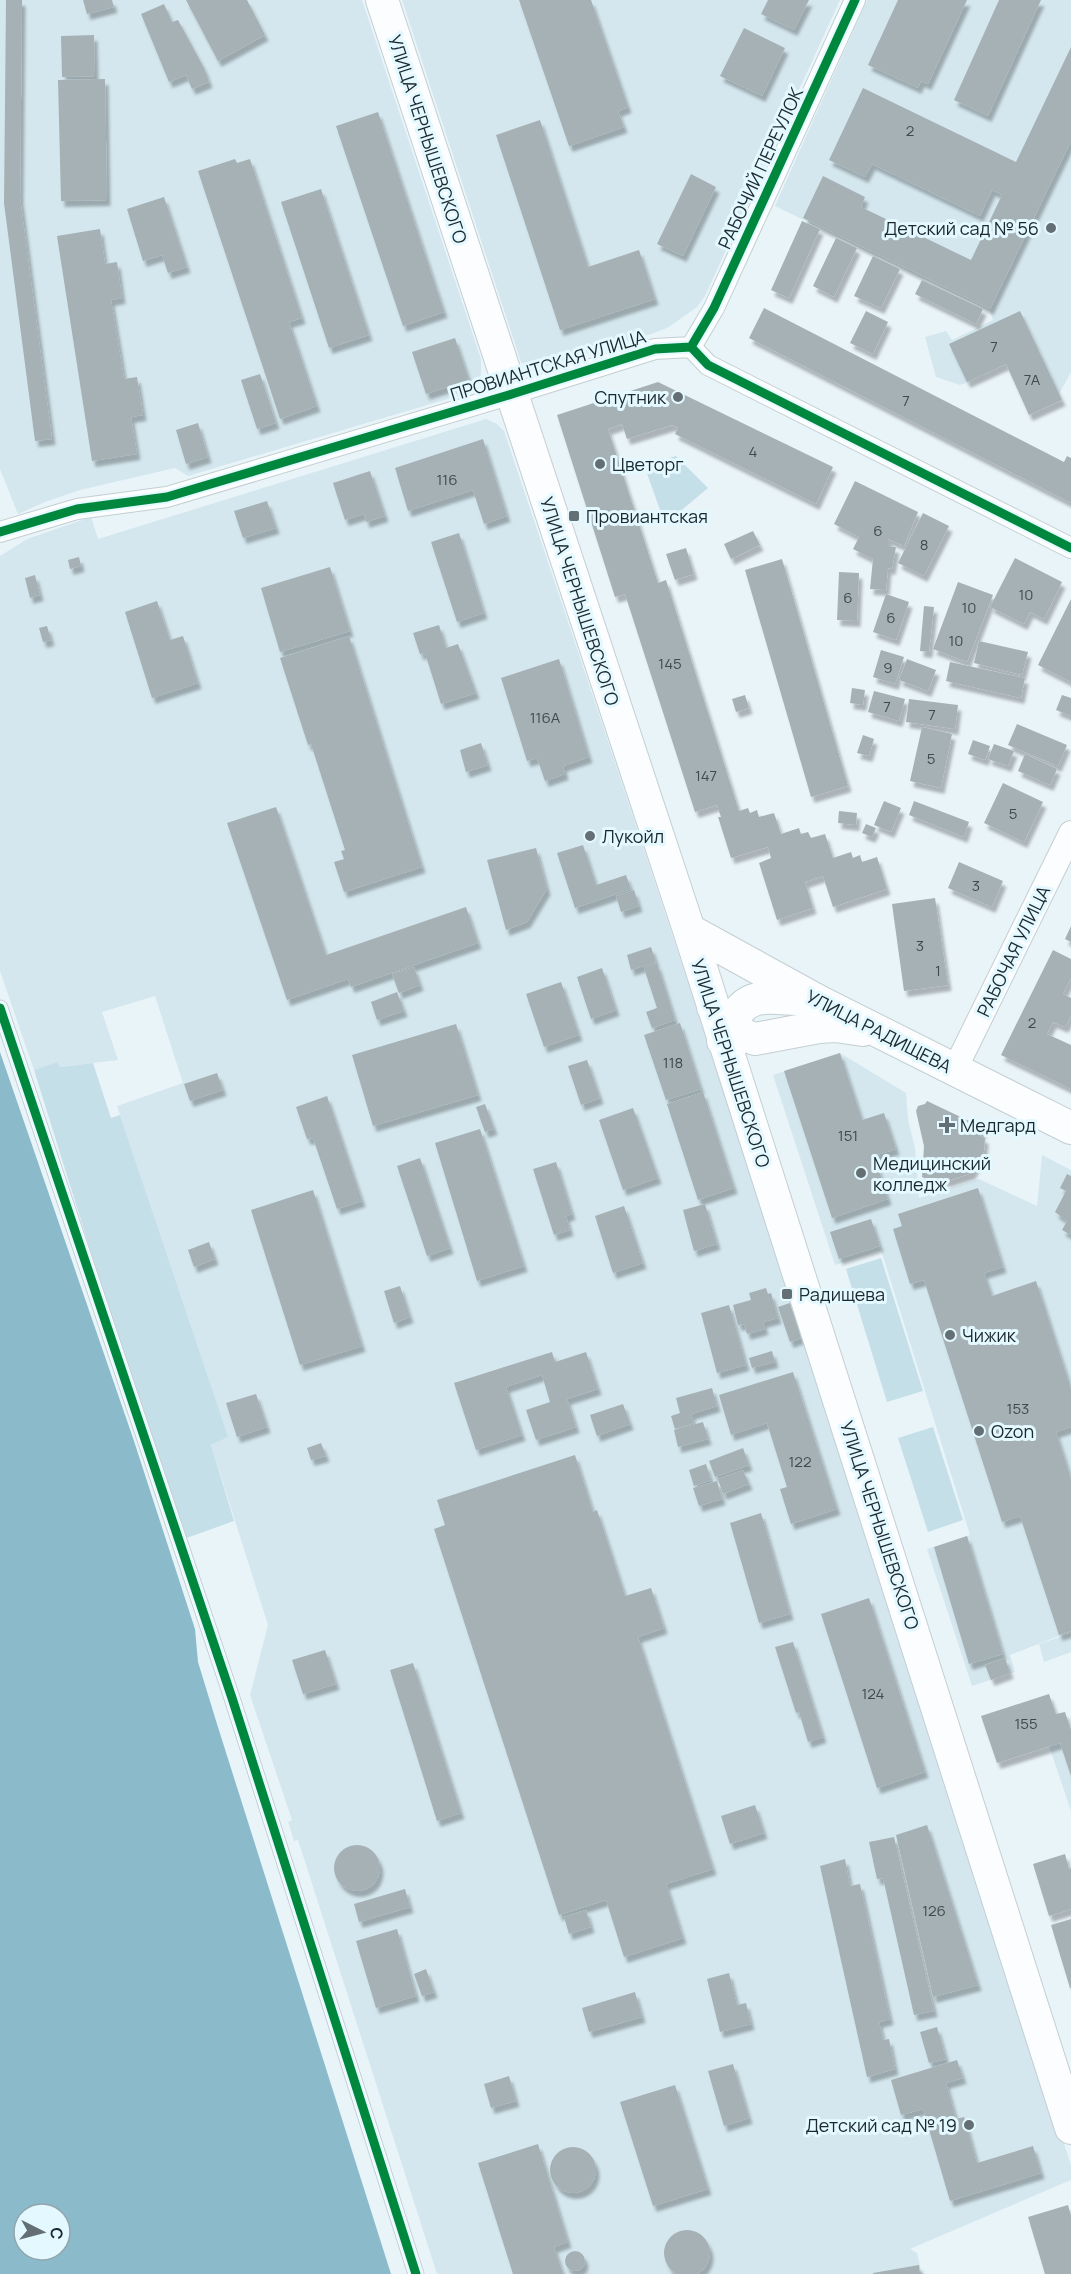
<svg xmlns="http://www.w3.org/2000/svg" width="1071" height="2274" viewBox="0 0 1071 2274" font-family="Manrope,sans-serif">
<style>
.built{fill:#d4e7ee}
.green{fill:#c4dfe8}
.water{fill:#8bbbcb;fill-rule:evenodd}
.building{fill:#a6b1b5;filter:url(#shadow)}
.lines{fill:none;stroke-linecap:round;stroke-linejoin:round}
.pedestrian-casing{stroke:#c3cfd3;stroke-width:17}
.minor-casing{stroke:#c3cfd3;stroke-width:22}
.tertiary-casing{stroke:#c3cfd3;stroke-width:26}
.primary-casing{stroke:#c3cfd3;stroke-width:34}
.pedestrian{stroke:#fcfdfe;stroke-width:15}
.minor{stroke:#fcfdfe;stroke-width:20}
.tertiary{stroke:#fcfdfe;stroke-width:24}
.primary{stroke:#fcfdfe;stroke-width:32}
.cycleway-casing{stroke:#e3f8ff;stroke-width:13}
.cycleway{stroke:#00873e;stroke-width:9}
.poi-dot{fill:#636f74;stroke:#e3f8ff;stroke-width:2}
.labels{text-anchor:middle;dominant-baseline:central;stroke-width:6;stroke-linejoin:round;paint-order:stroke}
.number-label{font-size:15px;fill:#3e4a4f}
.street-label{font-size:18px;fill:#1b282d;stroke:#e3f8ff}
.poi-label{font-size:18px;fill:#1b282d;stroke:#e3f8ff;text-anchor:start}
</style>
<defs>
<filter id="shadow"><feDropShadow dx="3.5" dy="6" stdDeviation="1.5" flood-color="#0004"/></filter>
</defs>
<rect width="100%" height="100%" fill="#e9f4f9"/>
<!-- built -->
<path class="built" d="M0,0H362L481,359V375L474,386L461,395L188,476L175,468L80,490L45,502L18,514L0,469Z
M402,0H840L705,296L697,307L669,327L654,333L541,367L530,368L521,362Z
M867,0H1071V372L1059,394L1038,349L966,383L960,385L936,377L925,337L946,331L952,340L993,320L990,311L775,206Z
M486,419L497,424L504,431L616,765L756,1187L1071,2165V2180L910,2249L917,2253L922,2274H437L298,1840L294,1841L288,1822L292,1820L250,1695L268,1625L211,1445L227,1437L117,1106L183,1083L155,996L102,1012L118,1060L59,1067L57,1062L34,1070L0,971V556L27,539L91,517L98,539Z
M840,1053L906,1093L908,1120L915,1148L919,1198L979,1179L1037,1206L1042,1155L1071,1170V1631L1010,1655L1015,1672L972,1686L927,1549L970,1535L881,1250L835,1265L773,1075Z
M1071,1633V1652L1044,1662L1039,1644Z
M1071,1739V1811L1049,1746Z"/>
<!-- green -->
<path class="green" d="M676,456L708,488L665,524L644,465Z
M57,1062L60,1067L93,1063L111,1118L120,1115L228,1437L211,1445L234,1521L181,1540L34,1070Z
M881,1258L923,1391L887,1402L846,1269Z
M933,1427L963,1520L928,1532L898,1438Z"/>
<!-- water -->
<path class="water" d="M0,1052L133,1438L195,1629L198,1662L217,1724L391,2274H0ZM24,2214H60V2250H24Z"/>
<!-- building -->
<path class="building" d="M6,0H22L20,198L52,439L35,441L4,203Z
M83,0H112L114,7L87,14Z
M186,0H247L265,35L218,61Z
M519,0H591L628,107L618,111L624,127L569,146Z
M768,0H809L794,30L761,14Z
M898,0H967L928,84L921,81L918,88L868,65Z
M999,0H1041L988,116L954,100Z
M164,4L172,22L178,20L204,68L209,82L192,89L186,75L169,82L141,14Z
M744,28L785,48L762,96L720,76Z
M94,35L95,76L62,77L61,36Z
M1071,47V141L990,309L803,218L823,176L865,197L861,207L971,260L1002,195L992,190L980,216L872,164L865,177L829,160L863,88L1016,162Z
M105,79L107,200L61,201L58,80Z
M378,112L444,312L403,326L336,126Z
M540,120L588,267L639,250L655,299L560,330L496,135Z
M235,159L237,163L250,159L302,318L289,322L317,406L280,419L198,171Z
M691,174L716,187L683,256L657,244Z
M321,189L369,335L329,348L281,202Z
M164,197L187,267L168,273L162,255L143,261L127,209Z
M802,221L820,229L789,298L771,290Z
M100,229L105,264L117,262L122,298L111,300L124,379L137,377L143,415L131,417L137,454L92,461L57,236Z
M836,238L857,248L834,297L813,286Z
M873,256L900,269L881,308L854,296Z
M922,280L983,309L976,324L915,294Z
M764,308L1064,462L1067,456L1071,458V503L749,338Z
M866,311L888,322L873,354L850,343Z
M1020,311L1062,400L1029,415L1006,364L967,382L949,344Z
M455,338L469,380L426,394L412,352Z
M260,374L276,423L257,429L241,380Z
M658,382L833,467L816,504L675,434L678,428L672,425L627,439L622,424L608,429L658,583L666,580L739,811L748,808L750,813L757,810L759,817L774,813L781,834L799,828L801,834L808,832L811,838L825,834L833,858L851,852L853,858L860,855L862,862L877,857L887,889L833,907L823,876L805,882L813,908L777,920L759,863L771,858L768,847L731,858L718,817H721L717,805L695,812L625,594L615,597L557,415Z
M198,423L208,457L186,464L176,430Z
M483,439L507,516L484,524L473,490L408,511L395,468Z
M370,471L385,516L366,522L364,514L345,520L333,483Z
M855,481L918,512L904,546L888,539V546L896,547L892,569L888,568L886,590L870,589L873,559L853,549L859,537L834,524Z
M267,501L276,528L243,538L234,511Z
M923,513L949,526L924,576L898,563Z
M753,531L760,545L731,559L724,544Z
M459,533L484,613L457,622L431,542Z
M686,548L694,574L675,580L666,554Z
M79,557L81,566L70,569L68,560Z
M1015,558L1062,582L1044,619L1030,612L1024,624L990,607Z
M782,559L848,786L811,797L745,570Z
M330,567L350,631L280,652L261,588Z
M839,572L859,573L857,621L837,620Z
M35,575L40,595L30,598L25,578Z
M958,582L993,595L967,662L933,649Z
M886,594L909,602L896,640L873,632Z
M1071,599V682L1038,665Z
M157,601L170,640L183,636L198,683L152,698L125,612Z
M924,606L934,607L929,652L920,651Z
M439,625L446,648L458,644L476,693L441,704L425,653L420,654L413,633Z
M47,626L51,640L43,642L39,628Z
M349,636L422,867L344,892L334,862L344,859L341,851L345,850L311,744L308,745L280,658Z
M979,641L1028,652L1022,675L974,663Z
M881,650L904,657L895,684L873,677Z
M559,659L589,757L563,766L565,774L545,781L537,758L527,761L501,678Z
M907,659L936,670L928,691L899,680Z
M950,662L1025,678L1021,698L946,681Z
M852,688L865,690L863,705L850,703Z
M874,691L905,699L899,721L868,712Z
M745,695L749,708L736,712L732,699Z
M1062,695L1071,698V716L1056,710Z
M909,699L958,705L955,729L906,722Z
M1017,724L1067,745L1058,766L1008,745Z
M922,727L952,734L941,788L910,781Z
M863,735L874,739L869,756L857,753Z
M973,740L990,746L985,760L968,754Z
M481,743L488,765L466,772L460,750Z
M994,744L1014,751L1008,766L988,759Z
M1025,754L1057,769L1050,785L1018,771Z
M1003,783L1043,802L1024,842L984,823Z
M884,801L901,808L891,832L874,825Z
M914,801L969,822L964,837L909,815Z
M276,807L326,955L466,907L478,943L351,987L348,979L287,1000L227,823Z
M839,811L857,813L856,825L838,823Z
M866,824L876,828L872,837L862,833Z
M583,845L596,885L626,875L631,889L575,908L557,853Z
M536,848L547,889L527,922L506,930L487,860Z
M959,862L1003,881L992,907L948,888Z
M634,890L639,906L621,912L616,896Z
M935,898L948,985L904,991L892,904Z
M1071,926V942L1065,939Z
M651,947L656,962L631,970L627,955Z
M1053,950L1071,959V978L1063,994L1071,998V1016L1065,1027L1053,1022L1047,1034L1071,1045V1089L1001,1055Z
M657,963L675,1020L652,1028L646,1012L657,1008L644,968Z
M414,967L420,985L399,993L392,974Z
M602,968L616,1010L591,1019L577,977Z
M561,982L579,1035L544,1047L526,994Z
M397,992L404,1011L377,1020L371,1002Z
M680,1023L701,1089L666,1100L644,1035Z
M456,1024L478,1095L373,1126L352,1055Z
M840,1053L862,1120L884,1113L896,1149L874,1156L888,1199L832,1218L784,1071Z
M587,1060L600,1098L581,1105L568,1066Z
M217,1073L223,1090L190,1101L184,1084Z
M703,1092L734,1188L698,1200L667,1104Z
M327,1096L362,1201L337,1209L313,1138L307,1139L296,1107Z
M927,1101L984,1128L980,1136L985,1138L984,1151L972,1173L947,1181L942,1179L940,1185L922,1177L924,1146L916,1111L918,1106L925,1104Z
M485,1104L494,1129L485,1132L476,1107Z
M633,1108L658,1178L623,1190L599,1120Z
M480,1129L524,1266L477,1281L435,1143Z
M420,1158L450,1248L427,1256L397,1166Z
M556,1162L572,1214L566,1216L570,1230L554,1235L533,1169Z
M1067,1174L1071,1176V1235L1062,1230L1067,1221L1055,1212L1066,1191L1060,1188Z
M978,1188L1003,1267L984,1273L992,1296L1036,1281L1071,1389V1427L1056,1432L1071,1479V1631L1059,1635L1020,1516L1002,1522L924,1280L910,1284L893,1229L902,1226L898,1214Z
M313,1190L362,1346L300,1365L251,1210Z
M705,1204L717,1244L694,1251L683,1210Z
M624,1206L643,1263L613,1273L595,1216Z
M871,1219L880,1246L839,1259L830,1232Z
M209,1242L215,1259L194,1267L188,1250Z
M400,1286L410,1317L394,1323L384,1291Z
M766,1288L768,1294L771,1293L778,1318L763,1322L765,1329L747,1334L744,1324L738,1325L733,1305L751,1300L749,1293Z
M790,1303L801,1338L790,1342L778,1307Z
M729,1305L746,1365L717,1373L701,1313Z
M772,1351L775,1362L752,1368L749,1358Z
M552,1352L555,1362L586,1352L598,1389L567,1399L576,1427L536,1440L526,1410L550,1402L542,1375L506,1387L522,1435L476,1450L454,1383Z
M793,1372L837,1509L791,1524L780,1489L787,1487L767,1423L731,1435L719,1395Z
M712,1388L717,1406L691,1414L694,1423L675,1429L671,1416L680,1413L676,1398Z
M256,1394L267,1427L237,1437L226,1403Z
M623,1404L630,1424L597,1436L590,1415Z
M703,1422L708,1439L678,1447L674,1430Z
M321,1443L326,1456L311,1460L307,1448Z
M743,1448L749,1465L715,1477L709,1461Z
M575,1455L593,1512L597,1510L625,1596L651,1588L664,1628L638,1637L713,1869L666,1884L683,1938L624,1957L606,1900L559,1915L434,1529L445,1525L437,1500Z
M706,1464L711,1480L694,1486L689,1470Z
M743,1470L749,1484L723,1494L718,1479Z
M717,1481L722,1499L699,1506L693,1488Z
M761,1513L790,1614L759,1623L730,1523Z
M967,1536L1003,1654L969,1664L934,1547Z
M869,1598L925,1772L877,1788L821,1614Z
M793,1642L823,1737L808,1742L799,1712L796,1713L775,1647Z
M325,1650L336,1684L303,1694L292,1660Z
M1005,1658L1010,1673L991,1680L985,1665Z
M413,1663L461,1813L437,1821L390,1670Z
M1049,1694L1056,1714L1065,1712L1071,1730V1776L1060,1743L997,1763L981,1716Z
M755,1805L764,1833L730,1844L721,1816Z
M927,1825L978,1985L933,1997L896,1835Z
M894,1837L934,2011L914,2015L883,1878L877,1879L869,1842Z
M334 1868a23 23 0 1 1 46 0a23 23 0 1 1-46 0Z
M1065,1854L1069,1869L1071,1868V1909L1049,1916L1033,1864Z
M845,1859L850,1886L860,1884L890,2019L879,2022L883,2040L889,2039L895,2069L867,2077L820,1866Z
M405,1889L410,1907L359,1922L354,1904Z
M586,1910L591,1927L569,1934L564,1917Z
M1071,1919V1988H1070L1051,1925Z
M397,1929L416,1996L376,2008L356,1941Z
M426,1969L434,1992L422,1996L414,1974Z
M729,1973L737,2005L746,2003L751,2024L720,2032L707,1979Z
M635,1992L642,2017L589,2032L582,2008Z
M937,2027L946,2059L929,2063L920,2032Z
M957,2060L963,2078L946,2083L956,2119L964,2117L977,2163L1033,2146L1041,2173L950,2201L923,2109L901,2115L891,2080Z
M733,2064L749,2118L724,2126L708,2071Z
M509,2076L516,2101L491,2108L484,2084Z
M675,2085L708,2189L653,2206L620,2102Z
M538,2144L568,2242L554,2247L563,2274H513L478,2163Z
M550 2170a23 23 0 1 1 46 0a23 23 0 1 1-46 0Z
M1068,2205L1071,2216V2274H1045L1028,2217Z
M664 2253a23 23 0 1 1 46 0a23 23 0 1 1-46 0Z
M565 2261a10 10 0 1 1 20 0a10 10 0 1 1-20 0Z
M919,2265L920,2274H873V2273Z"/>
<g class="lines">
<defs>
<path id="pedestrian" d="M0,1008L232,1698L416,2274"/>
<path id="minor" d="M691,347L714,308L855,0
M0,532L77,509L167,497L512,394L655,349L691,347L708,365L1071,548"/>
<path id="tertiary" d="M955,1069L1071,833"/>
<path id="primary" d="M382,0L689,930L1071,2128
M689,930L818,1001L1071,1128
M713,1007L744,1035L755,1039L819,1027L836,1026L863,1030
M723,1041C743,989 758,997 808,1000"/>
</defs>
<!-- pedestrian casing -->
<use href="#pedestrian" class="pedestrian-casing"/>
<!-- minor casing -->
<use href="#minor" class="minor-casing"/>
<!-- tertiary casing -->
<use href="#tertiary" class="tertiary-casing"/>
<!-- primary casing -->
<use href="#primary" class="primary-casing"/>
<!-- pedestrian -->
<use href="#pedestrian" class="pedestrian"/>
<!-- minor -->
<use href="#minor" class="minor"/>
<!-- tertiary -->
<use href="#tertiary" class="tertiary"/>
<!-- primary -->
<use href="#primary" class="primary"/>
<defs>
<path id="cycleway" d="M691,347L714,308L855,0
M0,532L77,509L167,497L512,394L655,349L691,347L708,365L1071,548
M0,1008L232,1698L416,2274"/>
</defs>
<!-- cycleway casing -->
<use href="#cycleway" class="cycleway-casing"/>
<!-- cycleway -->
<use href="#cycleway" class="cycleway"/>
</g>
<!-- markers -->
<g class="poi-dot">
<circle cx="1051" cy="228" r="6"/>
<circle cx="678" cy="397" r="6"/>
<circle cx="600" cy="464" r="6"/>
<rect x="568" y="510" width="12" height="12" rx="3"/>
<circle cx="590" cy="836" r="6"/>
<path d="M944 1116h6v6h6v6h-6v6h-6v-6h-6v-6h6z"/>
<circle cx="861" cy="1173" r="6"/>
<rect x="781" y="1288" width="12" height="12" rx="3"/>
<circle cx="950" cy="1335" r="6"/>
<circle cx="979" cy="1431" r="6"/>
<circle cx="969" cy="2125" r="6"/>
</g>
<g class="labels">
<!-- number labels -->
<g class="number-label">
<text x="910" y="130">2</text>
<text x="994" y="346">7</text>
<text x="1032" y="379">7А</text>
<text x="906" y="400">7</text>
<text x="753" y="451">4</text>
<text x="447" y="479">116</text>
<text x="878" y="530">6</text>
<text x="924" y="544">8</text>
<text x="1026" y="594">10</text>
<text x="848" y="597">6</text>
<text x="969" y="607">10</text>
<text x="891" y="617">6</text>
<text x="956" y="640">10</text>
<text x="670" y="663">145</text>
<text x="888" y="667">9</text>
<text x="887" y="706">7</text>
<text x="932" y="714">7</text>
<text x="545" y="717">116А</text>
<text x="931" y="758">5</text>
<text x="706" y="775">147</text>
<text x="1013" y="813">5</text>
<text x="976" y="885">3</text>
<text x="920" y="945">3</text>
<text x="938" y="970">1</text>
<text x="1032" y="1022">2</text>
<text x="673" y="1062">118</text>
<text x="848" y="1135">151</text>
<text x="1018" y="1408">153</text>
<text x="800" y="1461">122</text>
<text x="873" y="1693">124</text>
<text x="1026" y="1723">155</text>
<text x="934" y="1910">126</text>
</g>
<!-- street labels -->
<g class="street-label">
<text transform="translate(428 139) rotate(72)">УЛИЦА ЧЕРНЫШЕВСКОГО</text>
<text transform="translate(760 168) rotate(-65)">РАБОЧИЙ ПЕРЕУЛОК</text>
<text transform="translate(548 365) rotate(-17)">ПРОВИАНТСКАЯ УЛИЦА</text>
<text transform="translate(580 601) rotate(72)">УЛИЦА ЧЕРНЫШЕВСКОГО</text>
<text transform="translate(1013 951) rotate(-64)">РАБОЧАЯ УЛИЦА</text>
<text transform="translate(879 1031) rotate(27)">УЛИЦА РАДИЩЕВА</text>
<text transform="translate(731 1063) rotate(72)">УЛИЦА ЧЕРНЫШЕВСКОГО</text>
<text transform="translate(880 1525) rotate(72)">УЛИЦА ЧЕРНЫШЕВСКОГО</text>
</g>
<!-- poi labels -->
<g class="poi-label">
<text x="1039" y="228" text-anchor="end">Детский сад № 56</text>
<text x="666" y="397" text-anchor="end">Спутник</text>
<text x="612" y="464">Цветорг</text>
<text x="586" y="516">Провиантская</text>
<text x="602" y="836">Лукойл</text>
<text x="960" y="1125">Медгард</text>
<text x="873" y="1163">Медицинский<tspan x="873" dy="21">колледж</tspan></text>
<text x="799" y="1294">Радищева</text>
<text x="962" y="1335">Чижик</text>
<text x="991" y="1431">Ozon</text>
<text x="957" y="2125" text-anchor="end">Детский сад № 19</text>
</g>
</g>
<!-- north arrow -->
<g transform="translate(42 2232) rotate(96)"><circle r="28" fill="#e3f8ff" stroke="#93a5ab" stroke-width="1.5"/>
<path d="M0-4.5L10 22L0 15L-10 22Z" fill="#636f74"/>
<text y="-9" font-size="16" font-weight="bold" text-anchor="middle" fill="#1b282d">С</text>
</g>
</svg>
